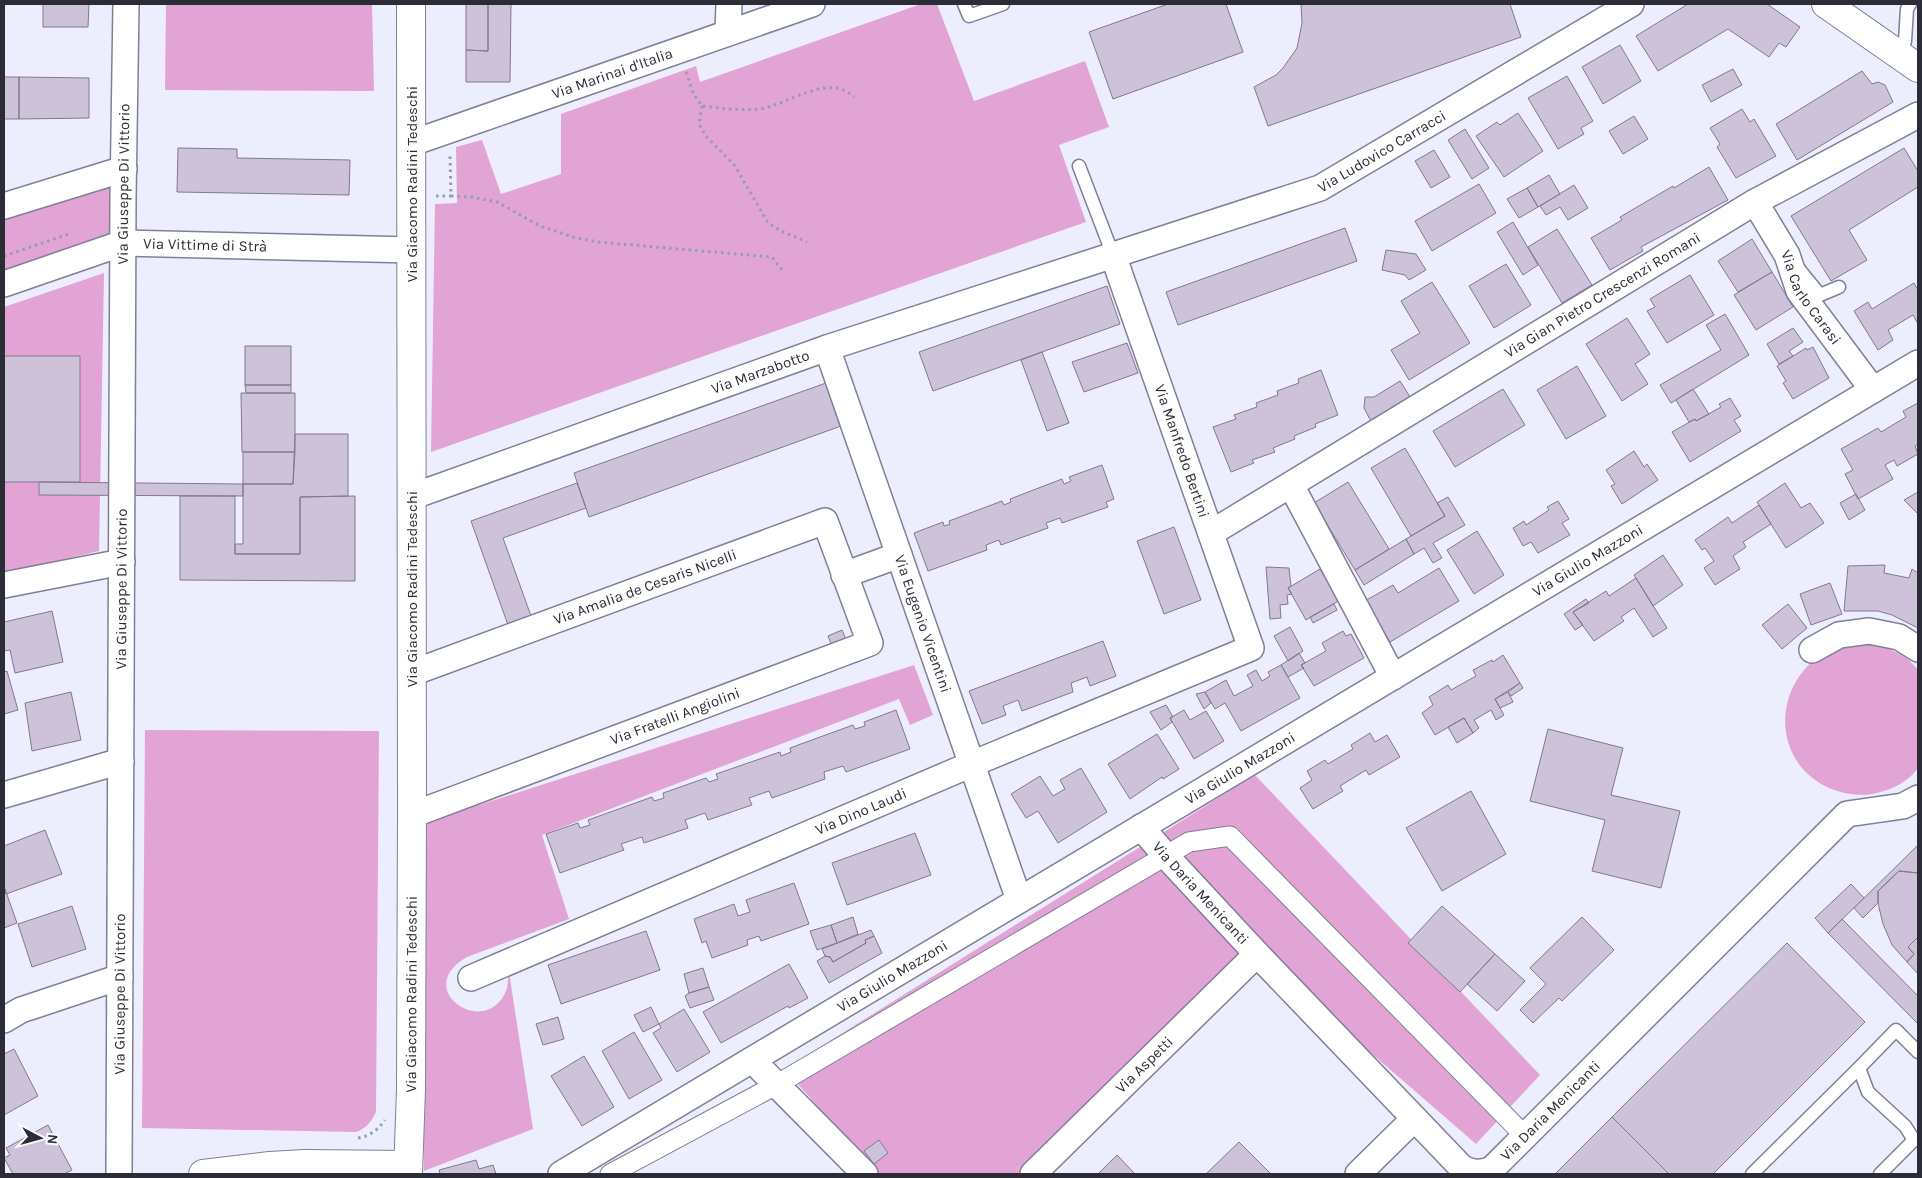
<svg xmlns="http://www.w3.org/2000/svg" width="1922" height="1178" viewBox="0 0 1922 1178" font-family="Karla,sans-serif">
<style>
.green{fill:#e2a4d4}
.building{fill:#cec1da;stroke:#83788e}
.lines{fill:none;stroke-linecap:round;stroke-linejoin:round}
.service-casing{stroke:#7f8098;stroke-width:15}
.pedestrian-casing{stroke:#7f8098;stroke-width:21}
.minor-casing{stroke:#7f8098;stroke-width:28}
.tertiary-casing{stroke:#7f8098;stroke-width:30}
.secondary-casing{stroke:#7f8098;stroke-width:30}
.path{stroke:#9a9ba9;stroke-width:3;stroke-dasharray:2.5 4;stroke-linecap:butt}
.service{stroke:#fff;stroke-width:12}
.pedestrian{stroke:#fff;stroke-width:19}
.minor{stroke:#fff;stroke-width:25}
.tertiary{stroke:#fff;stroke-width:28}
.secondary{stroke:#fff;stroke-width:28}
.labels{text-anchor:middle;dominant-baseline:central;stroke-width:4;stroke-linejoin:round;paint-order:stroke}
.street-label{font-size:15px;fill:#2b2c36;stroke:#fcfcfc}
</style>
<rect width="100%" height="100%" fill="#ecedfd"/>
<!-- green -->
<path class="green" d="M166,4H372L374,91L165,90Z
M921,4H937L974,101L1085,61L1109,127L1059,145L1086,222L431,452L435,204L457,203L456,147L482,140L501,194L561,174V114L696,66L700,82Z
M114,182L115,236L4,274V213Z
M104,273L99,551L4,574V307Z
M1868,642C1888,648 1905,653 1918,670V768C1908,782 1893,789 1877,793C1860,797 1844,794 1829,788C1763,758 1775,666 1842,645C1849,642 1860,643 1868,642Z
M914,665L933,715L910,725L899,699L542,835L569,919L467,957C409,990 489,1042 507,988C508,983 508,977 509,972L533,1129L424,1171L423,823Z
M145,730L379,731L376,1112C371,1122 367,1128 356,1132L142,1128Z
M1255,775L1540,1075L1476,1144L1257,954L1033,1174H876L785,1069Z"/>
<!-- building -->
<path class="building" d="M43,4H89L88,27H43Z
M466,4H488V51L466,50Z
M488,4H511L510,82H466V50L488,51Z
M1168,4H1226L1243,52L1113,99L1089,32Z
M1301,4H1510L1521,37L1268,126L1254,87L1276,75L1283,68L1297,48L1302,23Z
M1688,4H1767L1800,27L1786,47L1779,43L1769,57L1728,29L1658,71L1636,36Z
M1620,45L1641,81L1603,104L1582,67Z
M1733,69L1742,85L1711,102L1702,85Z
M1862,71L1872,84L1878,82L1885,85L1893,102L1797,160L1776,124Z
M1567,76L1593,121L1581,128L1584,134L1558,149L1528,98Z
M4,77H19V119H4Z
M19,77L89,78V118L19,119Z
M1742,109L1750,122L1754,119L1776,156L1736,178L1717,147L1720,144L1710,128Z
M1518,113L1543,151L1504,177L1476,136L1497,122L1500,125Z
M1634,116L1648,139L1623,154L1609,131Z
M1465,129L1489,168L1472,179L1448,140Z
M178,148L237,149V158L350,160L349,195L177,192Z
M1904,148L1918,171V187L1849,230L1867,260L1831,281L1791,216Z
M1434,150L1450,177L1431,188L1415,161Z
M1709,167L1728,200L1641,247L1643,251L1610,270L1591,238L1622,220L1620,217L1673,186L1674,188Z
M1549,175L1560,194L1538,207L1527,188Z
M1479,184L1496,213L1432,251L1415,221Z
M1574,185L1588,208L1568,220L1560,207L1546,215L1540,206Z
M1527,188L1538,207L1519,218L1507,199Z
M1513,222L1538,265L1523,275L1497,232Z
M1345,228L1357,261L1178,325L1166,292Z
M1557,229L1592,285L1562,303L1528,247Z
M1752,239L1772,272L1738,292L1718,261Z
M1386,250L1416,254L1426,270L1409,280L1405,275L1382,270Z
M1506,264L1531,305L1494,328L1469,286Z
M1772,272L1793,307L1756,330L1734,295Z
M1690,275L1714,315L1667,343L1647,311L1655,307L1650,299Z
M1432,282L1470,343L1409,380L1391,350L1420,333L1401,301Z
M1914,283L1918,290V324L1913,315L1888,330L1893,340L1878,350L1854,311L1868,302L1872,309Z
M1107,286L1120,324L933,391L919,352Z
M1725,314L1749,355L1671,403L1660,385L1721,350L1706,325Z
M1627,318L1650,354L1635,364L1648,384L1622,401L1586,344Z
M1793,328L1803,342L1789,351L1793,356L1779,364L1767,344Z
M1127,343L1138,373L1084,392L1072,362Z
M245,346H291V385H245Z
M1813,347L1829,378L1793,399L1783,383L1786,381L1777,366L1806,348L1807,350Z
M1042,352L1069,423L1047,431L1021,360Z
M4,356H80V482H4Z
M1577,366L1606,416L1566,439L1537,390Z
M1321,370L1338,415L1315,424L1316,427L1294,436L1295,439L1273,448L1275,452L1252,460L1254,463L1231,472L1213,427L1236,419L1234,415L1257,407L1256,403L1278,395L1277,391L1299,383L1298,379Z
M1400,381L1412,400L1373,425L1364,408L1365,397H1374Z
M826,383L841,426L589,517L574,473Z
M245,385H291V393H246Z
M1503,389L1525,425L1455,467L1433,431Z
M1693,389L1709,414L1696,421L1695,419L1689,422L1676,400Z
M241,393H295V452H242Z
M1730,398L1741,416L1734,420L1741,431L1690,462L1672,432L1695,419L1696,421L1721,407L1719,404Z
M1918,403V444L1915,446L1918,454L1897,466L1894,460L1885,465L1893,479L1858,499L1845,474L1853,470L1841,449L1878,428L1881,432L1906,417L1903,411Z
M295,434H348V496L300,497V554H235V544H243V484H293Z
M1405,448L1445,516L1411,536L1371,468Z
M1634,451L1644,467L1647,464L1658,480L1622,504L1611,486L1615,484L1606,470Z
M243,452H295L293,484H243Z
M1102,465L1114,499L1106,502L1108,507L1062,523L1060,518L1046,523L1048,528L1001,545L999,540L986,545L987,550L928,571L914,533L943,522L944,526L950,524L949,521L1002,501L1004,505L1011,502L1010,499L1062,479L1064,484L1071,481L1069,477Z
M39,482L243,484V496L39,495Z
M1348,482L1389,549L1355,570L1314,503Z
M577,483L586,508L503,538L531,616L508,625L471,521Z
M1785,483L1801,508L1810,503L1824,523L1786,548L1757,502Z
M1918,492V514L1904,500Z
M1856,494L1865,510L1849,520L1840,503Z
M180,496H235V554H300V497L355,496V581L180,580Z
M1448,497L1465,525L1433,543L1442,558L1433,563L1424,548L1414,554L1406,539L1445,516L1437,503Z
M1558,501L1569,519L1562,523L1570,535L1538,553L1531,542L1523,546L1513,528L1524,521L1526,525L1549,510L1547,507Z
M1759,505L1771,524L1743,542L1746,547L1733,556L1740,569L1715,585L1704,568L1714,561L1705,548L1702,550L1695,540L1728,517L1732,523Z
M1174,527L1201,600L1164,614L1137,541Z
M1477,531L1504,575L1474,594L1447,550Z
M1406,539L1414,554L1364,585L1355,570Z
M1663,555L1683,585L1653,606L1634,575Z
M1885,565L1884,573L1909,578L1912,569L1918,573V628L1892,615L1878,611H1844L1848,566Z
M1266,567L1289,568L1291,586L1288,588L1292,594L1287,595L1288,604L1280,605L1281,618L1270,619Z
M1439,568L1459,601L1390,642L1365,601L1393,585L1398,593Z
M1320,569L1340,600L1306,620L1288,588Z
M1636,578L1667,628L1653,637L1634,608L1621,617L1624,621L1594,641L1573,612L1606,591L1609,596Z
M1830,583L1842,614L1811,625L1800,594Z
M1586,599L1589,603L1573,612L1583,625L1575,630L1564,614Z
M1334,604L1337,610L1313,623L1310,617Z
M1788,604L1807,628L1782,649L1762,625Z
M52,611L63,662L15,673L10,650L4,651V622Z
M1290,627L1303,651L1288,661L1274,636Z
M842,630L848,645L834,651L828,636Z
M1343,631L1346,636L1351,634L1364,658L1314,686L1301,665L1326,651L1322,643Z
M1103,641L1116,676L1090,686L1087,677L1071,683L1073,692L1022,711L1018,700L1003,706L1006,715L982,724L969,691Z
M1299,653L1305,663L1301,665L1304,668L1288,677L1281,665Z
M1503,655L1520,683L1495,699L1504,715L1496,720L1491,710L1474,720L1479,728L1473,733L1464,718L1435,735L1422,713L1433,705L1429,697L1448,685L1451,690L1476,676L1473,670L1492,660L1493,662Z
M1281,665L1300,698L1241,731L1225,703L1215,709L1205,692L1226,680L1234,696L1253,686L1247,675L1256,670L1262,681L1270,676L1268,672Z
M7,671L18,710L4,714V672Z
M1520,683L1523,688L1511,696L1508,692Z
M71,692L81,740L32,751L25,703Z
M1205,692L1211,703L1204,709L1196,694Z
M1508,692L1513,702L1500,708L1495,699Z
M1166,705L1173,717L1170,718L1172,722L1161,730L1150,712Z
M896,710L910,749L846,772L843,766L824,772L825,779L772,798L769,791L749,798L752,805L708,820L705,813L685,820L688,828L644,843L642,837L621,844L624,850L560,873L546,834L578,823L580,828L590,825L588,820L652,797L654,801L664,798L663,793L706,778L709,782L718,779L716,774L780,752L781,756L791,752L790,748L853,725L855,729L865,726L864,722Z
M1184,710L1190,720L1206,711L1224,741L1194,759L1170,718Z
M1464,718L1473,733L1457,743L1448,727Z
M1548,729L1623,748L1611,795L1680,811L1661,888L1592,871L1605,820L1530,801Z
M1370,733L1375,742L1387,735L1400,757L1369,775L1366,770L1340,786L1343,791L1313,809L1300,788L1312,780L1307,771L1325,760L1328,764L1353,749L1351,745Z
M1157,734L1179,769L1163,779L1162,777L1130,799L1108,764Z
M1081,768L1107,812L1058,843L1038,811L1026,818L1011,794L1040,776L1053,796L1065,789L1060,780Z
M1471,791L1506,854L1442,891L1406,828Z
M45,830L62,874L6,894L4,886V846Z
M915,833L931,875L847,905L832,863Z
M1918,845V873L1899,871L1878,891V903L1863,918L1854,908Z
M1899,871L1918,873V937L1908,947L1914,954L1907,962L1892,945L1883,924L1878,903V891Z
M794,883L809,924L761,941L759,936L747,940L748,945L712,958L706,941L702,943L694,919L734,904L738,916L750,912L746,900Z
M1851,884L1864,898L1828,933L1815,918Z
M5,889L17,923L4,928V890Z
M72,906L86,949L32,967L18,924Z
M1442,906L1495,954L1460,992L1408,943Z
M853,917L858,934L837,943L831,925Z
M1582,917L1614,950L1562,1001L1559,998L1533,1023L1520,1010L1546,984L1530,968Z
M1842,919L1918,996V1024L1828,933Z
M831,925L837,943L817,950L810,931Z
M871,930L874,936L865,940L866,943L833,962L830,957L825,956L822,949Z
M646,931L660,970L561,1004L548,965Z
M874,936L882,953L829,983L817,961L825,956L830,957L833,962L866,943L865,940Z
M1918,937V974L1907,962L1914,954L1908,947Z
M1787,943L1865,1022L1713,1174H1669L1612,1117Z
M1495,954L1525,981L1497,1011L1467,984Z
M789,964L808,998L789,1008L788,1006L721,1043L703,1012Z
M703,968L709,987L689,993L684,974Z
M709,987L714,1000L690,1008L685,996L689,993Z
M651,1007L659,1024L643,1032L634,1015Z
M684,1009L710,1052L677,1072L653,1033L661,1028L659,1024Z
M558,1017L564,1039L543,1045L536,1024Z
M634,1032L662,1080L629,1099L602,1051Z
M14,1049L38,1096L4,1115V1054Z
M584,1056L614,1107L582,1126L551,1076Z
M1612,1117L1669,1174H1555Z
M48,1125L72,1170L64,1174H13L4,1158L10,1155L6,1148Z
M879,1140L888,1153L874,1164L864,1151Z
M1239,1142L1271,1174H1206Z
M1117,1155L1135,1174H1098Z
M476,1160L479,1169L493,1165L496,1174H440L439,1170Z"/>
<g class="lines">
<defs>
<path id="service" d="M964,4L969,16L1003,4
M1900,56L1905,41L1907,9L1910,4
M1079,166L1113,255
M1798,268L1820,295L1839,287
M1752,1174L1859,1068
M1880,1174L1914,1140L1905,1126L1868,1092L1859,1068L1896,1030L1918,1052"/>
<path id="pedestrian" d="M610,1174L776,1085L1189,842L1230,836L1525,1136"/>
<g id="minor">
<path d="M728,32L729,4"/>
<path id="s1" d="M412,143L812,4"/>
<path id="s2" d="M1755,202L1787,255L1799,291L1873,390"/>
<path d="M4,206L124,169"/>
<path id="s3" d="M4,284L123,243L412,250"/>
<path id="s4" d="M827,348L1019,900"/>
<path d="M1291,485L1393,677"/>
<path id="s5" d="M411,497L827,348L1320,188L1631,4"/>
<path id="s6" d="M1211,533L1755,202L1918,115"/>
<path d="M844,575L899,555"/>
<path d="M4,585L122,562"/>
<path d="M1812,650L1839,635L1869,631L1899,637L1918,649"/>
<path d="M4,795L121,761"/>
<path id="s7" d="M412,815L870,643L825,521L412,673"/>
<path id="s8" d="M1141,827L1166,856L1257,954L1462,1168C1473,1173 1480,1174 1492,1169L1847,814L1903,806L1918,798"/>
<path id="s9" d="M471,978L972,764L1251,648L1113,255"/>
<path d="M4,1020L21,1010L120,977"/>
<path d="M752,1060L865,1174"/>
<path id="s10" d="M119,1174L123,198L126,4"/>
<path id="s11" d="M561,1174L1918,363"/>
<path id="s12" d="M1033,1174L1257,954"/>
<path d="M1358,1174L1414,1119"/>
</g>
<path id="tertiary" d="M203,1174L270,1166L305,1164L408,1165"/>
<g id="secondary">
<path d="M1826,4L1918,68"/>
<path id="s13" d="M408,1174L411,1089L412,815L411,4"/>
</g>
</defs>
<!-- service casing -->
<use href="#service" class="service-casing"/>
<!-- pedestrian casing -->
<use href="#pedestrian" class="pedestrian-casing"/>
<!-- minor casing -->
<use href="#minor" class="minor-casing"/>
<!-- tertiary casing -->
<use href="#tertiary" class="tertiary-casing"/>
<!-- secondary casing -->
<use href="#secondary" class="secondary-casing"/>
<!-- path -->
<path class="path" d="M686,72L693,93L702,106C721,108 740,111 759,109C789,105 828,72 854,97
M702,106L699,124L706,136L735,166L768,223L781,231L807,242
M436,196H451L450,155
M451,196L472,197L497,202L540,226L573,237L598,242L772,257L782,270
M4,256L72,233
M358,1138C370,1136 378,1130 385,1120"/>
<!-- service -->
<use href="#service" class="service"/>
<!-- pedestrian -->
<use href="#pedestrian" class="pedestrian"/>
<!-- minor -->
<use href="#minor" class="minor"/>
<!-- tertiary -->
<use href="#tertiary" class="tertiary"/>
<!-- secondary -->
<use href="#secondary" class="secondary"/>
</g>
<g class="labels">
<!-- street labels -->
<g class="street-label">
<text stroke="none"><textPath href="#s1" startOffset="212">Via Marinai d'Italia</textPath></text>
<text stroke="none"><textPath href="#s5" startOffset="1032">Via Ludovico Carracci</textPath></text>
<text stroke="none"><textPath href="#s10" startOffset="990">Via Giuseppe Di Vittorio</textPath></text>
<text transform="translate(412 184) rotate(-90)">Via Giacomo Radini Tedeschi</text>
<text stroke="none"><textPath href="#s3" startOffset="208">Via Vittime di Strà</textPath></text>
<text stroke="none"><textPath href="#s6" startOffset="458">Via Gian Pietro Crescenzi Romani</textPath></text>
<text stroke="none"><textPath href="#s2" startOffset="111">Via Carlo Carasi</textPath></text>
<text stroke="none"><textPath href="#s5" startOffset="371">Via Marzabotto</textPath></text>
<text transform="translate(1182 451) rotate(71)">Via Manfredo Bertini</text>
<text stroke="none"><textPath href="#s11" startOffset="1196">Via Giulio Mazzoni</textPath></text>
<text transform="translate(645 587) rotate(-20)">Via Amalia de Cesaris Nicelli</text>
<text stroke="none"><textPath href="#s10" startOffset="585">Via Giuseppe Di Vittorio</textPath></text>
<text transform="translate(412 589) rotate(-90)">Via Giacomo Radini Tedeschi</text>
<text stroke="none"><textPath href="#s4" startOffset="292">Via Eugenio Vicentini</textPath></text>
<text stroke="none"><textPath href="#s7" startOffset="281">Via Fratelli Angiolini</textPath></text>
<text stroke="none"><textPath href="#s11" startOffset="791">Via Giulio Mazzoni</textPath></text>
<text stroke="none"><textPath href="#s9" startOffset="424">Via Dino Laudi</textPath></text>
<text stroke="none"><textPath href="#s8" startOffset="89">Via Daria Menicanti</textPath></text>
<text stroke="none"><textPath href="#s11" startOffset="386">Via Giulio Mazzoni</textPath></text>
<text stroke="none"><textPath href="#s10" startOffset="180">Via Giuseppe Di Vittorio</textPath></text>
<text stroke="none"><textPath href="#s13" startOffset="180">Via Giacomo Radini Tedeschi</textPath></text>
<text stroke="none"><textPath href="#s12" startOffset="156">Via Aspetti</textPath></text>
<text stroke="none"><textPath href="#s8" startOffset="582">Via Daria Menicanti</textPath></text>
</g>
</g>
<!-- border -->
<rect width="1922" height="1178" fill="none" stroke="#2b2c36" stroke-width="10"/>
<!-- north arrow -->
<g transform="translate(40 1138) rotate(96)" stroke="#fcfcfc" stroke-width="4" paint-order="stroke">
<path d="M0-4L9 19L0 12L-9 19Z" fill="#2b2c36"/>
<text y="-8" font-size="14" font-weight="bold" text-anchor="middle" fill="#2b2c36">N</text>
</g>
</svg>
